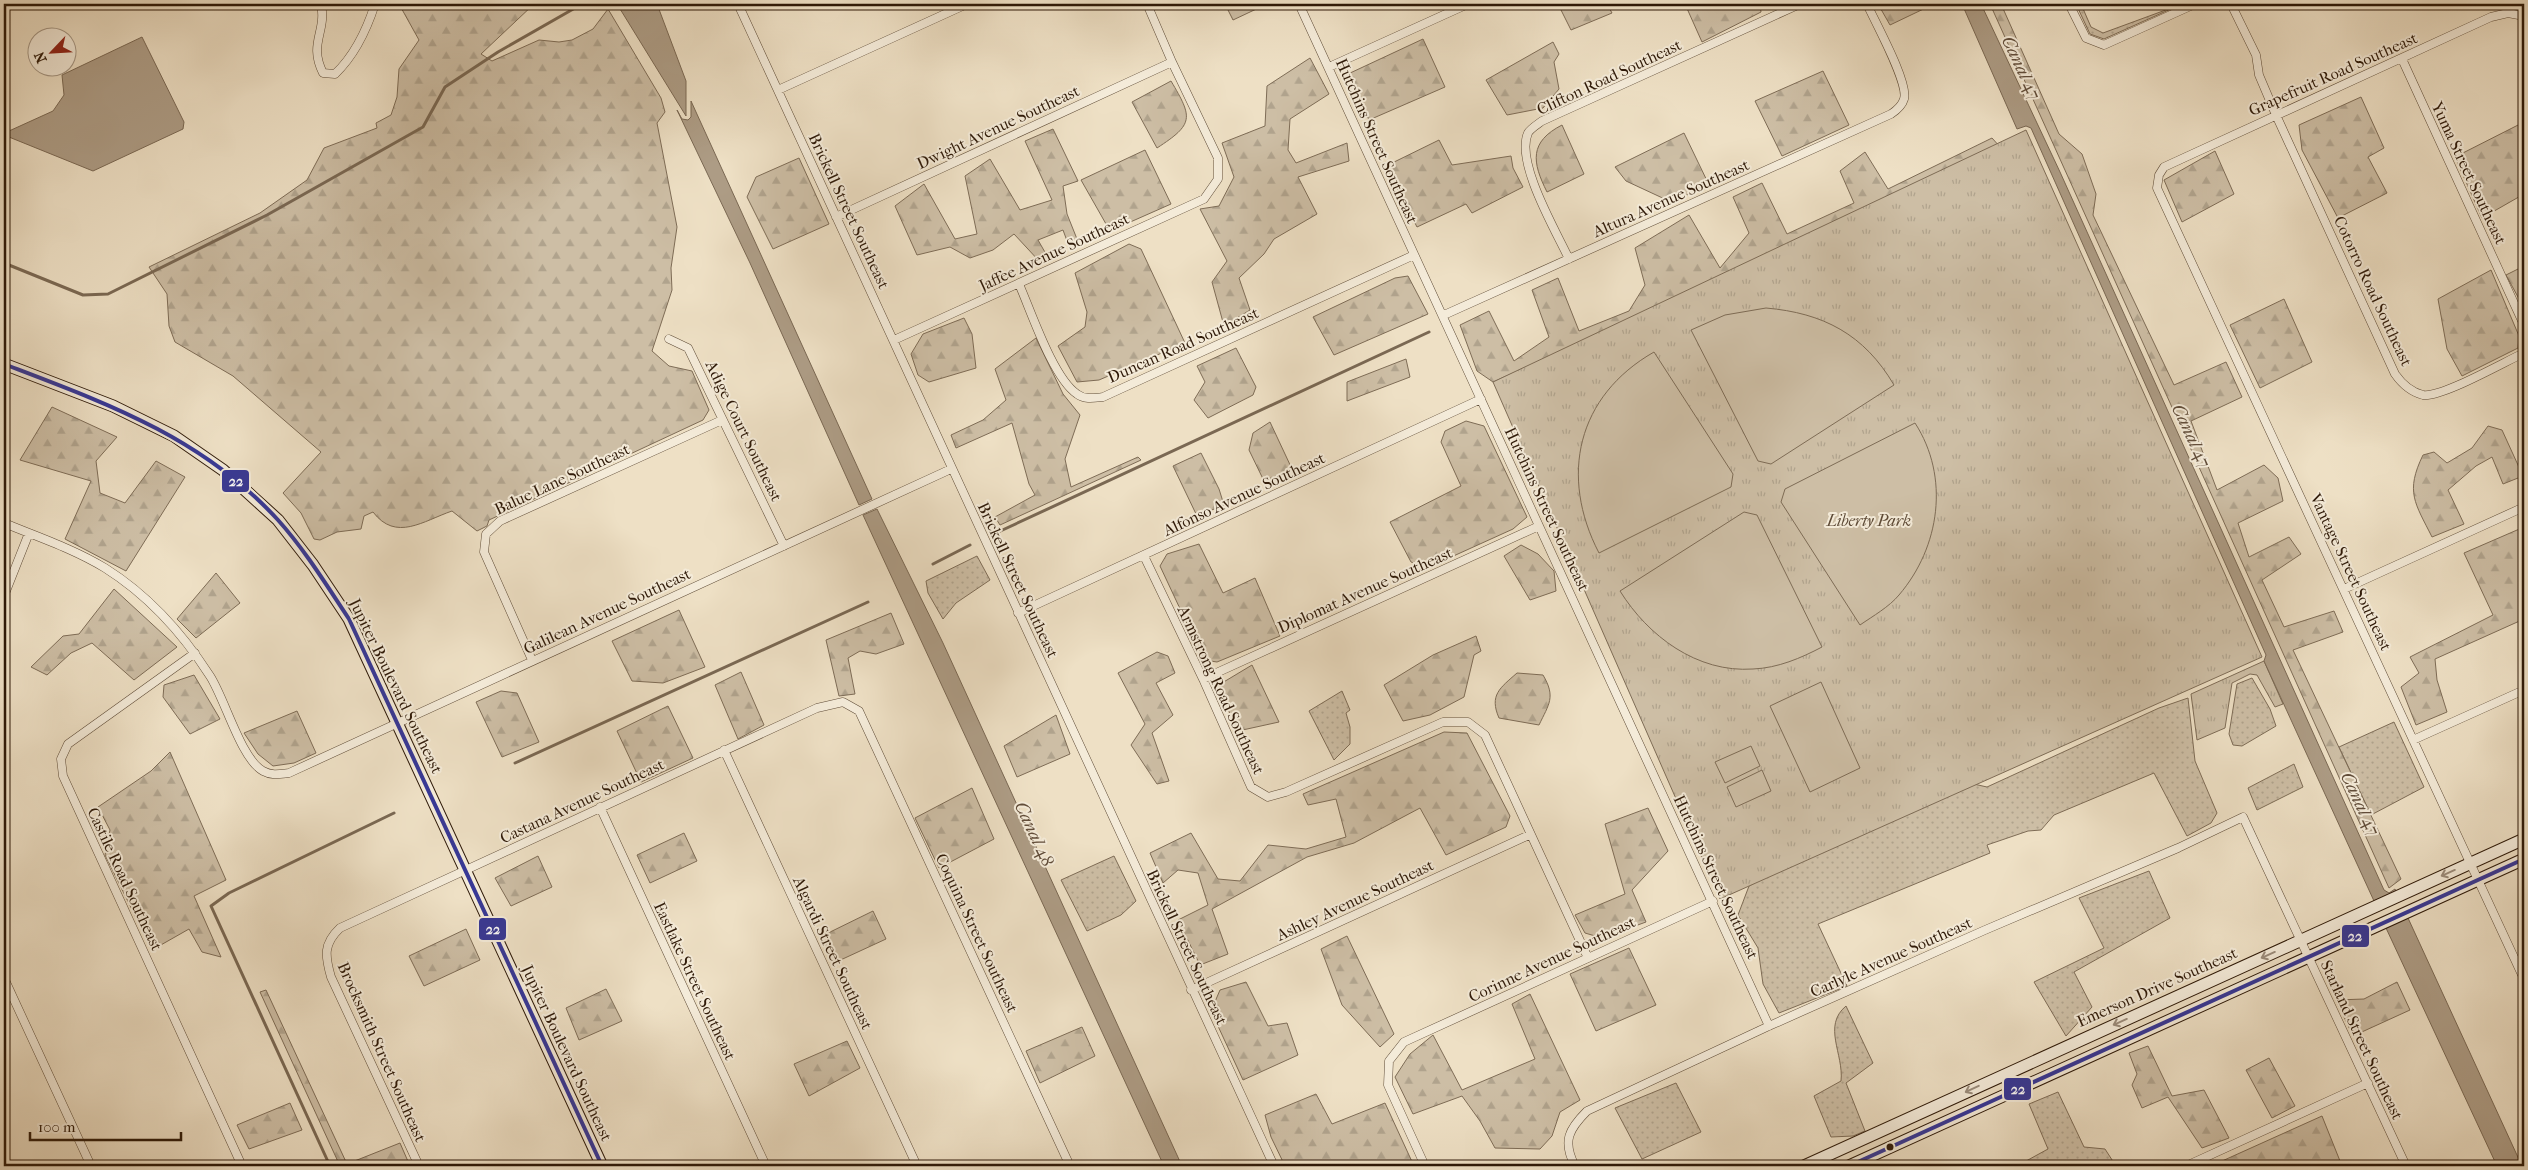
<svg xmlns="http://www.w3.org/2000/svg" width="2528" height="1170" viewBox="0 0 2528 1170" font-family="'IM FELL French Canon',serif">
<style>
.grass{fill:url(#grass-dots);stroke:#7e6c56}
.forest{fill:url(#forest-firs);stroke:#7e6c56}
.park{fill:url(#park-tufts);stroke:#7e6c56}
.pitch{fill:#cdbea5;stroke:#7e6c56}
.water{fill:#ad9c85;stroke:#7a6853}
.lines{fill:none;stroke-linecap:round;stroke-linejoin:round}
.stream{stroke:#7a6853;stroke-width:3}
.street-casing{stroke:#5e4b37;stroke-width:9}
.secondary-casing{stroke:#2e1908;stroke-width:13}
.street{stroke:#f4ebd9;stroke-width:8}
.secondary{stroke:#f4ebd9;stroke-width:11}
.bus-1-casing{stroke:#f4ebd9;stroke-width:8}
.bus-1{stroke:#373896;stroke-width:4}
.oneway{stroke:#9b8c7b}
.bus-dot{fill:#2e1908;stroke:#f4ebd9;stroke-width:2}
.labels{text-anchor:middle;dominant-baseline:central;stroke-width:4;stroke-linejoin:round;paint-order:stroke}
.street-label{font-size:16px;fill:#2e1908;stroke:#f4ebd9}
.park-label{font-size:16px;font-style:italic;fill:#5e4b37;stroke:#f4ebd9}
.water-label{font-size:18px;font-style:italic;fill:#614d3a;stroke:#f4ebd9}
.line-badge{stroke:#f4ebd9;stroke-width:2}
.badge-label{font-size:14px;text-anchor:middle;font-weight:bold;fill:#fff}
</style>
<defs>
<pattern id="grass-dots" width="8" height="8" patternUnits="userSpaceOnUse" patternTransform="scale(1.25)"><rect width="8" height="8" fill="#cdbea5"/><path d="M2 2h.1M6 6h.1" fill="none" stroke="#b0a38d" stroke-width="1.8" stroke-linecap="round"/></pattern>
<pattern id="forest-firs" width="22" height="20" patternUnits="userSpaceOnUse" patternTransform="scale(1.25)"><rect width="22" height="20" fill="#cdbea5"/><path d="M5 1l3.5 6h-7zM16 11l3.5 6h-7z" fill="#b0a38d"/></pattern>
<pattern id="park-tufts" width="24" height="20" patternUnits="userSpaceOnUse" patternTransform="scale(1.25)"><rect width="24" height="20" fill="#cdbea5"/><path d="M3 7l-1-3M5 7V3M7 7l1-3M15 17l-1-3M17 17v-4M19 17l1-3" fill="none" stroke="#b0a38d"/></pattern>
</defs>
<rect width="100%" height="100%" fill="#eee0c5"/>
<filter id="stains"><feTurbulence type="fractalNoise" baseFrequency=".004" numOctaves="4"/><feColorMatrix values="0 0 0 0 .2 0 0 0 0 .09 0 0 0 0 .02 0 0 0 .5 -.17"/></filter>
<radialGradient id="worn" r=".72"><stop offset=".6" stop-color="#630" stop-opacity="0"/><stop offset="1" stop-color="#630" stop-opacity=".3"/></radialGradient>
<!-- grass -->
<path class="grass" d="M2076,4H2081L2091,27L2103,33L2182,4L2104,39L2090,34Z
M977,556L990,580L956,603L943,619L928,593L926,581Z
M2252,678L2270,709L2276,726L2242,746L2233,745L2229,734L2237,684Z
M1342,691L1350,710L1346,713L1350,727V744L1334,760L1309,711Z
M2188,698L2195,761L2217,813L2211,823L2187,836L2154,773L2054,815L2041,830L2028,831L1987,845L1990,853L1818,924L1847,986L1779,1013L1763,984L1758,948L1738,915L1749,886L1947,778L1987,787L2159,708Z
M2394,722L2424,787L2371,815L2339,747Z
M2294,764L2303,787L2257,810L2248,788Z
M1114,856L1136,901L1121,915L1087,931L1061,880Z
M2149,871L2170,918L2074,972L2092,1007L2066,1036L2034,982L2104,948L2079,898Z
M1846,1006L1873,1063L1846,1083L1865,1131L1853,1136L1831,1137L1814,1096L1841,1081C1844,1054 1822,1026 1846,1006Z
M1676,1083L1701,1132L1642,1159L1615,1108Z
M2058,1092L2084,1147L2105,1149L2116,1166H2017L2048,1149L2029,1104Z"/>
<!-- forest -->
<path class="forest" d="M399,4H534L481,54L492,61L539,40L559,42L572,40L593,29L608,9L661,98L665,112L657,123L677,227L671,268L672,290L652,351L669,366L692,371L709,410L703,420L489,520L487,526L477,531L452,511C423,521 396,542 373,512L364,516L361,529L337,532L320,540L314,539L301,513L283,493L321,452L233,376L175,342L169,326L167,294L149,267L260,213L307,180L324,148L377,128L376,123L391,115L397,97L399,69L419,40Z
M1225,4H1267L1233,20Z
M1558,4H1607L1612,13L1571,30Z
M1685,4H1760L1761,12L1702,42Z
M1878,4H1934L1890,25Z
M1990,4H2001L2059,134L2082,154L2096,194L2093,215L2174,385L2226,362L2242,397L2191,421L2217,490L2264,465L2278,478L2283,501L2238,523L2249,557L2289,537L2301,554L2262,580L2284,627L2334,611L2343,632L2293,650L2401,879L2389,888Z
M1423,39L1445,87L1369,120L1348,74Z
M1553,42L1559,54L1554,62L1559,89L1543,108L1507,115L1486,80Z
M1310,58L1329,94L1290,119L1288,150L1296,163L1347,143L1349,161L1298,177L1317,214L1274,239L1264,254L1239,278L1250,310L1224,326L1212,282L1227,261L1200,209L1219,206L1234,177L1222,143L1265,126L1267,86Z
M1823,71L1849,125L1782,156L1755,101Z
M1171,81C1193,118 1194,124 1157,148L1132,102Z
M2361,97L2384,148L2368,157L2387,193L2338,218L2302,150L2299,125Z
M2524,122V194L2482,218L2455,157Z
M1562,125L1584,174L1547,192C1532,162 1529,142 1562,125Z
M1053,129L1078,181L1063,186L1067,214L1079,244L1070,249L1063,230L1038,240L1050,261L1040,262L1014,234L993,250L970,258L950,247L917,255L895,206L924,184L955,239L977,234L965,176L990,159L1020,210L1052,200L1025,141Z
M1684,133L1710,187L1669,201L1626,181L1615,167Z
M1992,138L2001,148L1732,275L1493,382L1477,371L1460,325L1489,311L1514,361L1549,337L1532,290L1558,278L1579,331L1629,311L1645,285L1635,248L1689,215L1720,268L1749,233L1733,197L1762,183L1787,234L1854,203L1840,171L1865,152L1888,189Z
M1439,140L1452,165L1511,156L1513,168L1523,187L1472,213L1466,204L1417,227L1386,166Z
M1145,150L1171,204L1110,231L1081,180Z
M2215,151L2234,194L2182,222L2164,180Z
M799,158L829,224L773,249L747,197L756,177Z
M1129,244L1141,249L1185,343L1099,380L1077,382L1058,346L1085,327L1087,312L1075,273Z
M2524,266V308L2506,275Z
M2491,270L2519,336L2518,348L2462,376L2447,349L2438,299Z
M1408,276L1428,314L1334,355L1313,317L1395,278Z
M2284,299L2312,362L2260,388L2230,325Z
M964,318L972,334L976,368L929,382L918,375L911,354L923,334Z
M1036,338L1063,394L1080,415L1065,459L1071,487L1138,457L1141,460L1000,525L995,517L1035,495L1029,484L1012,423L956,448L951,435L983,420L1006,400L995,369Z
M1236,348L1256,387L1253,395L1208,418L1194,400L1205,382L1197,366Z
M1406,359L1410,377L1347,401V382Z
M52,407L117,437L96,461L100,493L125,503L156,461L185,477L126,571L65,539L91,481L20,460Z
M1466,421L1484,426L1527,517L1513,529L1427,568L1411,562L1390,522L1461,486L1441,442L1445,431Z
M1270,422L1292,469L1264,481L1249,450L1253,433Z
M2488,426L2502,430L2523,476L2503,484L2492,457L2476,466L2448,490L2464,524L2432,537C2415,503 2405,492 2423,455L2434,452L2447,463L2472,448Z
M1201,453L1219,489L1224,505L1197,516L1173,466Z
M2524,527V619L2435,659L2437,680L2447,712L2416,725L2401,687L2419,673L2410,657L2493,615L2464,553Z
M1199,544L1223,593L1255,578L1280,636L1217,662L1204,660L1160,566L1167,554Z
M1521,545L1538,554L1554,571L1556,591L1530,600L1504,556Z
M216,573L240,603L196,638L177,619Z
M114,589L177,647L134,680L92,643L71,653L47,675L31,667L63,636L79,634Z
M679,610L705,667L663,683L632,681L612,641Z
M891,613L904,644L876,654L860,651L848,658L855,694L839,696L826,640Z
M1476,636L1481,651L1474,655L1464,697L1430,715L1403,721L1384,685L1433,655Z
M1157,652L1168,656L1175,673L1156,683L1173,715L1152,733L1169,781L1157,784L1131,745L1145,724L1118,673Z
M1252,665L1279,722L1238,731L1217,686Z
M741,672L764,725L738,739L715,685Z
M1517,673L1543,675C1556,697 1549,704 1539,725L1499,718C1489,695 1500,688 1517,673Z
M194,675L220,719L190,734L163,697L164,685Z
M501,691L517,693L539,742L502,757L476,702Z
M668,706L693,758L641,782L617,731Z
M297,711L316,753L294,763L273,766L258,754L244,733Z
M1056,715L1070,754L1017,777L1004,746Z
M1444,732L1467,733L1510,816L1506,827L1446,855L1420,808L1354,843L1307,857L1212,909L1228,954L1200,965L1178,920L1208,905L1198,873L1178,870L1163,883L1150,853L1191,833L1218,879L1240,881L1268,845L1306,849L1346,837L1336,799L1308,805L1303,794Z
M170,752L226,880L194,896L221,957L202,952L189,929L152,950L105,855L110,830L98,807L151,771Z
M972,788L994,839L939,868L915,818Z
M1648,808L1668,851L1632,890L1646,922L1602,938L1585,933L1575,915L1625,894L1605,824Z
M684,833L697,861L650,883L637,855Z
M538,856L552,887L511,906L495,878Z
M873,911L886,939L834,963L822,936Z
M466,929L480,960L424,986L409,956Z
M1347,936L1394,1034L1380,1047L1342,1005L1321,949Z
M1629,948L1656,1005L1596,1031L1570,974Z
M1246,982L1268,1026L1287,1023L1298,1055L1243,1080L1211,1011L1220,990Z
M2397,982L2410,1010L2353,1036L2336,1000L2364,999Z
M606,989L622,1021L579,1040L566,1008Z
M266,990L347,1164L400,1143L410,1166H340L260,992Z
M1530,994L1580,1100L1560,1112L1552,1136L1540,1149L1495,1148L1480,1121L1462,1096L1413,1114L1395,1077L1410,1054L1433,1035L1462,1090L1535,1059L1512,1004Z
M1082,1027L1095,1056L1040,1083L1026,1051Z
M847,1041L860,1068L809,1096L794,1064Z
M2148,1046L2172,1096L2204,1090L2229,1138L2202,1148L2168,1097L2142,1108L2132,1085L2137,1074L2129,1053Z
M2269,1058L2295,1106L2272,1118L2246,1070Z
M1316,1094L1332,1124L1385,1103L1414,1166H1353L1350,1161L1336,1166H1285L1271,1137L1265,1115Z
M290,1103L302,1130L249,1149L237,1125Z
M2322,1116L2342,1166H2211Z"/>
<!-- park -->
<path class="park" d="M2026,130L2262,657L1720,899L1493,382Z
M2264,661L2283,704L2275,707L2257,675L2250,674L2232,683L2225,728L2197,740L2191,694Z"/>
<!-- pitch -->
<path class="pitch" d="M1766,308C1823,313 1864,334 1894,385L1771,464L1758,461L1691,330L1725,315Z
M1654,352L1733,474L1731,487L1599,553C1559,476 1577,396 1654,352Z
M1915,423C1950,477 1940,547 1899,595C1889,607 1873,616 1860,625L1781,502L1785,489Z
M1744,512L1757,515L1822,647C1801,658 1778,668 1753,669C1697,673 1648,636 1620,591Z
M1821,682L1860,768L1810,792L1770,706Z
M1751,746L1760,766L1725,783L1715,762Z
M1762,770L1771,791L1736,807L1727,787Z"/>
<!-- water -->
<path class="water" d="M617,4H657L686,81V116Z
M1962,4H1981L2060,172L2384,890L2389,893L2395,889L2396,891L2374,901L2264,661L2266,655L2031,128L2026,126L2017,129Z
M142,37L184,122L183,129L93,171L4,135L9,131L53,111L64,95L62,75Z
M691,101L872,499L859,505L750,263L677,110L682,119L688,120L691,117Z
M877,509L943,643L1182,1166H1164L863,515Z
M2408,918L2522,1166H2497L2386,928Z"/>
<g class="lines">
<!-- stream -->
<path class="stream" d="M4,263L83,295L108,294L267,215L423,127L445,87L498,52L582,4
M996,533L1429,332
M933,564L970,545
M515,763L868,602
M330,1166L211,906L229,893L394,813"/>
<defs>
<path id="street" d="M321,4C327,32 308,43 323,73L335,74C355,55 367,29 375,4
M738,4L1274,1166
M1299,4L1769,1026
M2069,4L2086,38L2104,45L2195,4
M2231,4L2256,55L2259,75L2276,115L2395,374C2402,384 2411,392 2423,395C2441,398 2504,362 2524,353
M2524,16L2508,13L2491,17L2164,167L2159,175L2157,188L2524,979
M2402,59L2524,325
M1329,67L1468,4
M778,90L967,4
M836,217L1172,62
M1569,259C1556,231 1515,162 1528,133C1530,129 1538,124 1542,121L1800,4
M1019,284C1031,311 1053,378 1077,394C1085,400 1094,398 1103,397L1414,255
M1444,315L1891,114C1897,110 1902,106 1904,99C1909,83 1875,22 1867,4
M669,339L688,348L784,546
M894,340L1204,199L1218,179V158L1172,62L1147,4
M4,523C38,537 74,549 105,568C148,595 183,634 210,676C225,699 241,759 263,771C272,776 280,774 289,773L951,469
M1144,556L1203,679L1251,787L1268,797L1286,792L1443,722H1468L1485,735L1588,958
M2344,589L2524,507
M4,596L29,533
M1018,613L1481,399
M195,653L68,744L61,759L63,776L242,1166
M532,660L484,552L486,534L500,521L722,420
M1203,679L1539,526
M2413,740L2524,690
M724,750L917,1166
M600,807L766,1166
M4,978L91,1166
M1191,990L1529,835
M419,1166L331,977C325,956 323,944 340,928L817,708L843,702L859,711L1070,1166
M1425,1166L1388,1085L1389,1061L1404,1042L1713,901
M1575,1166C1562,1141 1569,1129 1587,1111L1769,1026L1985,930L2178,848L2243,817L2406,1166
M2186,1166L2368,1083"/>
<path id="secondary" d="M4,364L113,406L174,436L223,470L278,520L313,565L349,619L602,1166
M1804,1166L2524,839
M1849,1166L2524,859"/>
</defs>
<!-- street casing -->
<use href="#street" class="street-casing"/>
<!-- secondary casing -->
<use href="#secondary" class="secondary-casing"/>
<!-- street -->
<use href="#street" class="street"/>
<!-- secondary -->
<use href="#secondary" class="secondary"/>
<defs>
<path id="bus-1" d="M4,364C106,403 202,437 278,520C305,550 327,586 349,619L602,1166
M1849,1166L2524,859"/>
</defs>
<!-- bus-1 casing -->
<use href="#bus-1" class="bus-1-casing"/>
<!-- bus-1 -->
<use href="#bus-1" class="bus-1"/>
</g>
<!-- one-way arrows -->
<defs><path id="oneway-shaft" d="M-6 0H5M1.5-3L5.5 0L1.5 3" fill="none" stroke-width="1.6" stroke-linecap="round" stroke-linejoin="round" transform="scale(1.25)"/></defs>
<g class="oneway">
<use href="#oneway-shaft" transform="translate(2448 873) rotate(156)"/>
<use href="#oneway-shaft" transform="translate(2268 955) rotate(156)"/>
<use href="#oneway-shaft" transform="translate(2120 1022) rotate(156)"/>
<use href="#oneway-shaft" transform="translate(1972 1089) rotate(155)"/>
</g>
<!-- markers -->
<circle class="bus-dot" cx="1890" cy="1147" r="4.5"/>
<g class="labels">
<!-- street labels -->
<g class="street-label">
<text transform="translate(2333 74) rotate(-24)">Grapefruit Road Southeast</text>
<text transform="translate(1609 77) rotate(-25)">Clifton Road Southeast</text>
<text transform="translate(998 127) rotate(-25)">Dwight Avenue Southeast</text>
<text transform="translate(1377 141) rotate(66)">Hutchins Street Southeast</text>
<text transform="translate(2469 173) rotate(65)">Yuma Street Southeast</text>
<text transform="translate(1671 198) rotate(-24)">Altura Avenue Southeast</text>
<text transform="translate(849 211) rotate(65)">Brickell Street Southeast</text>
<text transform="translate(1054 252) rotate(-25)">Jaffee Avenue Southeast</text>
<text transform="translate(2373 291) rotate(65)">Cotorro Road Southeast</text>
<text transform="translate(1183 345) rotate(-24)">Duncan Road Southeast</text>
<text transform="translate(744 431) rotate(64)">Adige Court Southeast</text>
<text transform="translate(562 479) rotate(-25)">Balue Lane Southeast</text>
<text transform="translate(1244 494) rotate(-25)">Alfonso Avenue Southeast</text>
<text transform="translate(1547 509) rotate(65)">Hutchins Street Southeast</text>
<text transform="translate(2351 572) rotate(65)">Vantage Street Southeast</text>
<text transform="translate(1018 580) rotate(65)">Brickell Street Southeast</text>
<text transform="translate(1365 590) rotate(-24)">Diplomat Avenue Southeast</text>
<text transform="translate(607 611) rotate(-25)">Galilean Avenue Southeast</text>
<text transform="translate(396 686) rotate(64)">Jupiter Boulevard Southeast</text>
<text transform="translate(1221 690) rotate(65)">Armstrong Road Southeast</text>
<text transform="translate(582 801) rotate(-25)">Castana Avenue Southeast</text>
<text transform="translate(1716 877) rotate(65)">Hutchins Street Southeast</text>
<text transform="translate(125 879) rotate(65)">Castile Road Southeast</text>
<text transform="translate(1355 900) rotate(-25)">Ashley Avenue Southeast</text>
<text transform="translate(977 933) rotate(65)">Coquina Street Southeast</text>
<text transform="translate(1187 947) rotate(65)">Brickell Street Southeast</text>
<text transform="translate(833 953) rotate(65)">Algardi Street Southeast</text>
<text transform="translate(1891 957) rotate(-24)">Carlyle Avenue Southeast</text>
<text transform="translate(1552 959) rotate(-25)">Corinne Avenue Southeast</text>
<text transform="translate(695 981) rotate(65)">Eastlake Street Southeast</text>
<text transform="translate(2157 987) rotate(-24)">Emerson Drive Southeast</text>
<text transform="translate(2362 1040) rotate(65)">Starland Street Southeast</text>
<text transform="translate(382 1052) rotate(66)">Brocksmith Street Southeast</text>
<text transform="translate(567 1053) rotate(65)">Jupiter Boulevard Southeast</text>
</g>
<!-- park labels -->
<g class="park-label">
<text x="1869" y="520">Liberty Park</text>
</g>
<!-- water labels -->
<g class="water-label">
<text transform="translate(2021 68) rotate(65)">Canal 47</text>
<text transform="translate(2191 436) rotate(65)">Canal 47</text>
<text transform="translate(2360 804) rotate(65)">Canal 47</text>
<text transform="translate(1034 834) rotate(65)">Canal 48</text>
</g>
</g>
<g class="line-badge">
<rect x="221" y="469" width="29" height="24" rx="5" fill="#373896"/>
<rect x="478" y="917" width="29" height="24" rx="5" fill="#373896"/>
<rect x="2341" y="924" width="29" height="24" rx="5" fill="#373896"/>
<rect x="2003" y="1077" width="29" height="24" rx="5" fill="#373896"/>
</g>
<g class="badge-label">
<text x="236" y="486">22</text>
<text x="493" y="934">22</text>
<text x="2355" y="941">22</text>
<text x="2018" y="1094">22</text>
</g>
<!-- margin -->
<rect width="2528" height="1170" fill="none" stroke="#eee0c5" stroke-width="20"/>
<rect x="5" y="5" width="2518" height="1160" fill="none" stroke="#2e1908" stroke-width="2.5"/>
<rect x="10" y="10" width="2508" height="1150" fill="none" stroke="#2e1908"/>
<!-- north arrow -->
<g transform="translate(52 52) rotate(245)"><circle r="24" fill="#f4ebd9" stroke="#a59785"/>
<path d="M0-4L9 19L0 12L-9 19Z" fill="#8f2418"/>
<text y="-8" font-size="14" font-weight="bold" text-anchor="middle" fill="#2e1908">N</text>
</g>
<!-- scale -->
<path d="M30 1132v8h151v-8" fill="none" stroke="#2e1908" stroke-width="2.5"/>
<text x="38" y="1132" font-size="15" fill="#2e1908" stroke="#f4ebd9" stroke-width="4" paint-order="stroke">100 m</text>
<rect width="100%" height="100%" filter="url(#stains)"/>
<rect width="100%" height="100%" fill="url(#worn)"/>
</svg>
